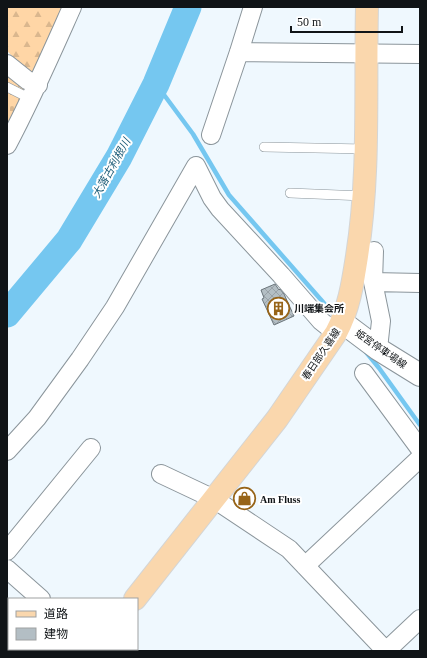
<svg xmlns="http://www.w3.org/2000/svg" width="427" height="658" viewBox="0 0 427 658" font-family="'Times New Roman','Noto Sans JP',serif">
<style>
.forest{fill:url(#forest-firs)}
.cemetery{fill:url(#cemetery-stones)}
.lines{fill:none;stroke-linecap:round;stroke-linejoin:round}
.stream{stroke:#75c7f0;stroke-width:4.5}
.river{stroke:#75c7f0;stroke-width:27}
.building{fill:url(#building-cross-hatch);stroke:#6c767c}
.lane-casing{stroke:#8b959b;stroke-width:10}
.street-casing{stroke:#8b959b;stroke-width:20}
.secondary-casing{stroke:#8b959b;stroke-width:24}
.primary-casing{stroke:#d4d5d5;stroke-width:24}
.lane{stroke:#fff;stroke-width:9}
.street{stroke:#fff;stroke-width:18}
.secondary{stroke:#fff;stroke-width:22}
.primary{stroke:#fad7ad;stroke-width:22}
.labels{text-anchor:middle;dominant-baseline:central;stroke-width:4;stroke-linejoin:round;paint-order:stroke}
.poi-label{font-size:10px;font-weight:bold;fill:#101417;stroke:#fff;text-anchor:start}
.street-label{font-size:10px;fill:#101417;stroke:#fff}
.water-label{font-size:11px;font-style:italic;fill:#1a5a76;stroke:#fff}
</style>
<defs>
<pattern id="forest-firs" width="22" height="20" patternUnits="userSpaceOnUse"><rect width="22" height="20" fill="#ffd6a6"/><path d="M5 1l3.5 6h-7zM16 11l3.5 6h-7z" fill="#dab78e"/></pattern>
<pattern id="cemetery-stones" width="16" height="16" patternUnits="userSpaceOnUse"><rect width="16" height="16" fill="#ffd6a6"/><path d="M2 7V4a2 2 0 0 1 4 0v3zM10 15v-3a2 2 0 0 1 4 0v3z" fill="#dab78e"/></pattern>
<pattern id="building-cross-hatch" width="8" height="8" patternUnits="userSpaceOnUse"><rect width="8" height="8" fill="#b3bec4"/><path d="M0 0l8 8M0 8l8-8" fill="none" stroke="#99a2a8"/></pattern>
</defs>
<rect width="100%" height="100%" fill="#eff8fe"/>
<!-- forest -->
<path class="forest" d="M7,7H66L35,78L7,51Z"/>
<!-- cemetery -->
<path class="cemetery" d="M7,54L34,80L7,134Z"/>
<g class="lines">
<!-- stream -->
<path class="stream" d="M156,84L193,134L229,195L337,318
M366,352L379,368L420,425"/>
<!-- river -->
<path class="river" d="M7,314L69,240L119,157L156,84L188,7"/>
</g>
<!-- building -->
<path class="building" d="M275,284L279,290L280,289L284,294L294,316L274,325L262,299L264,298L261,290Z"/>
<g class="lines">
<defs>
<path id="lane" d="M7,87L31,99
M264,147L366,149
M290,193L364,196"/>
<path id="street" d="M239,52L420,54
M7,64L27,80L38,85
M211,135L239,52L253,7
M7,145C31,100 51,54 72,7
M373,282L374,251
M378,349L381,321L373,282L420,283
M364,373L420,449
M7,451L37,418L80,359L115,307L196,166L212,198L220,209L281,275L321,321L336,333
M161,474L214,499L289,549L386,651
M7,551L91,448
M305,566L420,458
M7,569L41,599
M386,651L420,619"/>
<path id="secondary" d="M342,322L378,349L420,375"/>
<path id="primary" d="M135,599L277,419L336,333C349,309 353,282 357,256C370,174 365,90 367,7
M94,651L96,649"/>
</defs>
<!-- lane casing -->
<use href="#lane" class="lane-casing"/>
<!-- street casing -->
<use href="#street" class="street-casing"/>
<!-- secondary casing -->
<use href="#secondary" class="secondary-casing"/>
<!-- primary casing -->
<use href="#primary" class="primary-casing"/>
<!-- lane -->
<use href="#lane" class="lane"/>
<!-- street -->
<use href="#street" class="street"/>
<!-- secondary -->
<use href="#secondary" class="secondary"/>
<!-- primary -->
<use href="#primary" class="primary"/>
</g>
<!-- icons -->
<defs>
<symbol id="building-ring" viewBox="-11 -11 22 22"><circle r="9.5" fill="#fff" stroke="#976418" stroke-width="1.5"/><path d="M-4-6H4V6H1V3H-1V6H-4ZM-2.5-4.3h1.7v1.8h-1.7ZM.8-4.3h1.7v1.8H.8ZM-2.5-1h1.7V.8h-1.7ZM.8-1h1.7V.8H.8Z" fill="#976418"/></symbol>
<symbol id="shop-ring" viewBox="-11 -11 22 22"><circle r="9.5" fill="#fff" stroke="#976418" stroke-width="1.5"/><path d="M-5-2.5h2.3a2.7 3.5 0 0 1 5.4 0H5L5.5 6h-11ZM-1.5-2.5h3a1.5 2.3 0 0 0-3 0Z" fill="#976418"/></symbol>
</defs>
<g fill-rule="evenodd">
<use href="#building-ring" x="266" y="296" width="25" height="25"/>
<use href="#shop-ring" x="232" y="486" width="25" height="25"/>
</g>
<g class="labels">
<!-- poi labels -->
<g class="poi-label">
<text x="294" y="308">川端集会所</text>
<text x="260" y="499">Am Fluss</text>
</g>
<!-- street labels -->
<g class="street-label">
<text transform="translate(381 349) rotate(35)">姫宮停車場線</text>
<text transform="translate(321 354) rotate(-56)">春日部久喜線</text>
</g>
<!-- water labels -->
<g class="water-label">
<text transform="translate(111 168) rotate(-61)">大落古利根川</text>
</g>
</g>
<!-- border -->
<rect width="427" height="658" fill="none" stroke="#101417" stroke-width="16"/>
<!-- legend -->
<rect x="8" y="598" width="130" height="52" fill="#ffffff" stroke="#9fa1a2"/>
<rect x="16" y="611" width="20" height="6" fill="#fad7ad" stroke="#9fa1a2"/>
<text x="44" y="618" font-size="12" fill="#101417">道路</text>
<rect x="16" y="628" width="20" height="12" fill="#b3bec4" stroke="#9fa1a2"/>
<text x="44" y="638" font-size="12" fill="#101417">建物</text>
<!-- scale -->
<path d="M291 26v6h111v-6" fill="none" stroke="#101417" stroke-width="2"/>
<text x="297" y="26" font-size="12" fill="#101417" stroke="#ffffff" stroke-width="3" paint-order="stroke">50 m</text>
</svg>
